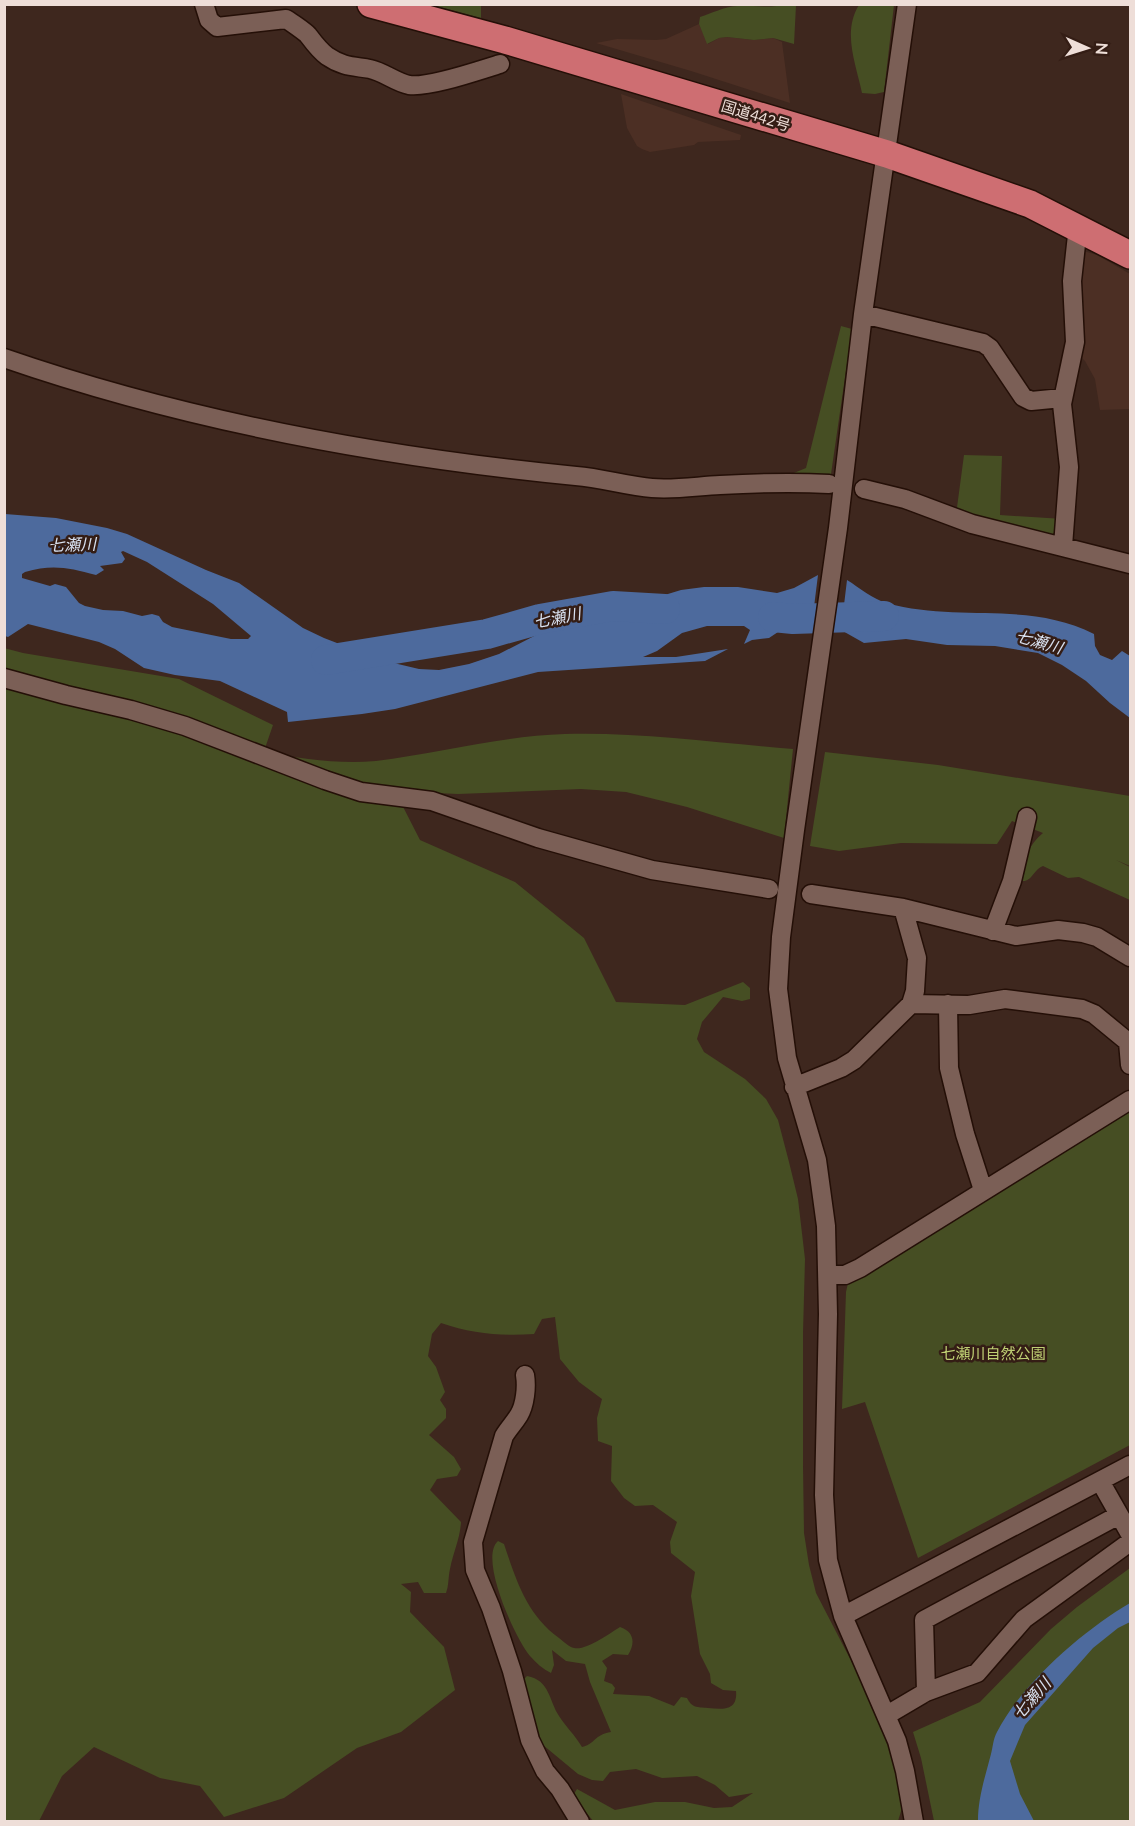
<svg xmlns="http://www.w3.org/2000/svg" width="1135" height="1826" viewBox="0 0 1135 1826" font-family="Lato,'Noto Sans JP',sans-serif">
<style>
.built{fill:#4c2f24}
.green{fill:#464e23}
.water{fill:#4d6a9d;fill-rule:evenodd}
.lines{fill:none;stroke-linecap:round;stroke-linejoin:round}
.river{stroke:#4d6a9d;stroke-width:30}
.minor-casing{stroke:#240f07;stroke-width:21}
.highway-casing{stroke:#240f07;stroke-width:30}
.minor{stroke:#7b5f56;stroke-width:18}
.highway{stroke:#ce6e72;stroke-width:27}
.labels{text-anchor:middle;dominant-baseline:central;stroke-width:5;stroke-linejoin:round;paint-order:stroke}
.street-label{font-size:15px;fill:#eeded8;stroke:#341d15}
.park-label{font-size:15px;fill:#becf73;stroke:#341d15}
.water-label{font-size:16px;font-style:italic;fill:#d8e1f0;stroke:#341d15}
</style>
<rect width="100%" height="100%" fill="#3e271e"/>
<!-- built -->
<path class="built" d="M699,24L708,44L719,38L727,37L754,40L773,38L782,42L790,103L691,71L596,43L617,39L656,40L666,39Z
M621,94L741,135L740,140L698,142L694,145L650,152L642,149L637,146L627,128Z
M1080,250L1097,255L1130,274V409L1100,410L1095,379L1085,361L1078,354Z"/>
<!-- green -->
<path class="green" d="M786,4L796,5L794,44L773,38L754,40L727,37L719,38L707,44L699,24L700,17C712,13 724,7 737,6C753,5 770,9 786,4Z
M433,5H481V18Z
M859,5H894L884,92L875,94L862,93C856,64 842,32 859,5Z
M841,326L852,329L831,474L789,475L806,468Z
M964,455L1002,456L1000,515L1063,519L1057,538L956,515Z
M4,648L23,653L179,679L273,725L263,754C302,757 336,765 376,761C439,753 501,736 565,734C640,732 718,743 793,749L784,838L687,807L626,792L581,789L458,794L393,791L397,795L420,840L515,882L584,938L616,1002L685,1005L743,982L750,988V999L742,1001L723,997L702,1022L697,1039L704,1052L745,1079L766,1099L778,1120L789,1162L798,1199L805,1259L803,1333V1466L804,1533L809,1565L816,1593L874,1705L892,1754L902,1808L898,1821L594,1822L580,1805L574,1794L577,1789L615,1810L655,1802H685L714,1808L732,1807L753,1793L729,1797L715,1785L697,1776L662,1778L636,1769L610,1772L603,1781L592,1780L578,1774L543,1745L539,1738L524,1679L527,1676C550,1680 549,1701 559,1716C566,1727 575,1735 582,1747C594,1745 595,1734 611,1732L590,1682L585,1664L566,1661L552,1650L554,1665L551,1673C543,1669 536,1663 530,1656C516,1640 478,1558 498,1541L504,1544C516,1580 527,1615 559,1638C563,1641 569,1647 574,1648C586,1651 610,1633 620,1627C635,1632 635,1644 628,1655L613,1654L602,1661L607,1668L604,1681L612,1684L615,1688L613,1694L649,1696L674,1706L681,1697L687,1698C692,1708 697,1707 708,1708C721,1709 738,1712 736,1691L723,1690L711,1683L710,1674L700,1654L691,1596L695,1572L671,1553L670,1542L677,1522L653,1505L635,1506L624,1498L611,1481L612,1446L598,1441L597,1418L602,1399L579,1382L560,1359L555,1317L542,1319L534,1334C502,1336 472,1334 441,1323L432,1334L428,1356L436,1367L445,1392L440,1400L446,1409V1418L429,1435L454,1457L461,1469L457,1476L437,1479L430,1490L461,1522C460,1539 453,1553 450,1569C448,1578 449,1585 446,1593H424L418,1582L401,1584L411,1592L410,1612L444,1647L455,1690L401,1732L357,1748L284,1798L224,1817L200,1786L160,1778L94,1747L62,1776L39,1821H5Z
M825,752L938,765L1130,796V866L1116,860L1130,867V900L1079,877L1068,878L1043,866C1034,869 1032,882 1022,881C1021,863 1029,844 1043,833L1012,821L997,844L901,843L839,851L810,846Z
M1130,1107V1445L918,1558L865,1402L842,1409L846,1292L848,1283Z
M1130,1568V1821H934L921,1758L913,1732L980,1702L1051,1629L1077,1607Z"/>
<!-- water -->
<path class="water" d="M5,514L56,518L107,528L127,534L206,570L239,583L303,628L324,638L381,660L419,669L439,670L469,664L499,654L540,633L681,590L704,587H738L777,593L794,588L818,575L812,623L795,626L778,632L769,638L752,640L744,644L750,630L744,626H707L682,633L657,651L643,657H676L728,649L705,661L538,672L395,709L362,714L288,722L287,712L220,681L175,675L144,668L115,649L99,642L28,624L8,637L5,636ZM123,551L147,562L213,604L251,636L248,639H231L172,627L163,622L159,616L152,614L142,616L123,611L103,610L85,606L79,603L66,587L55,584L50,586L22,578V574L25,572C53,564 69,568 96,575L104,570L100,566L122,563L125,559L121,552Z
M847,580C860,588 872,599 887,603C956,623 1028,600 1094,634L1095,646L1100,655L1112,660L1122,651L1130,656V718L1110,703L1086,681L1062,665L1038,653L995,646L947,645L906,639L864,643L841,630Z
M1130,1603V1622L1118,1628L1093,1648L1025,1725L1010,1761L1020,1794L1034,1821H978C978,1798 985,1777 991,1754C993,1747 993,1739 997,1732C1022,1683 1084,1630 1130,1603Z"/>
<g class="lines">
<!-- river -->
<path class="river" d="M773,617L793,619L884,616
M326,660L487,634L540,619L613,606L665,609"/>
<defs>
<path id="minor" d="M204,4L209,20L217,27L286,19C291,22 304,31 308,35C314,43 319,50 327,56C343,67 353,66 370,69C384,72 395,82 409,85C429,88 480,70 500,64
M907,4L863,314L838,528L795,830L781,937L778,989L787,1058L817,1160L826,1226L828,1314L824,1495L828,1560L843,1616L897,1741L905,1771L914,1822
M863,314L983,343L990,348L1023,397L1031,401L1062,398
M4,358C189,422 382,457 576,476C602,478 627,486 652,488C675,490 698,486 720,485C757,483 792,482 829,484
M864,489L905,499L972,524L1130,564
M1063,546L1069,467L1062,404L1075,342L1072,281L1078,226
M4,678L66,695L131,710L185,726L325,780L361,792L432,801L538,838L652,870L769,889
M811,894L903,908L1016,936L1058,930L1083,933L1097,937L1130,957
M993,931L1012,881L1027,817
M911,1004L969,1005L1005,999L1082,1009L1094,1014L1128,1042L1130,1065
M948,1004L949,1068L965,1134L983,1190
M794,1087L841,1068L854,1060L911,1004L915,991L917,958L903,908
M828,1275H845L860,1268L1130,1100
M525,1375C527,1387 525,1405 519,1415C514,1423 509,1428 504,1436L473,1542L475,1570L491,1608L512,1671L530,1740L545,1771L560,1789L580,1822
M1100,1481L1130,1534
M843,1616L1130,1465
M926,1692L924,1620L1119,1515
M887,1715L926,1692L977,1673L1024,1619L1130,1542"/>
<path id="highway" d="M371,4L505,40L887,154L1030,204L1130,255"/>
</defs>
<!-- minor casing -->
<use href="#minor" class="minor-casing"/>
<!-- highway casing -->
<use href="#highway" class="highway-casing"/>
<!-- minor -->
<use href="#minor" class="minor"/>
<!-- highway -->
<use href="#highway" class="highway"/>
</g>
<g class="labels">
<!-- street labels -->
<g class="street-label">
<text transform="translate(756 115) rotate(17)">国道442号</text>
</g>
<!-- park labels -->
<g class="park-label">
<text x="993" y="1353">七瀬川自然公園</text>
</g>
<!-- water labels -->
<g class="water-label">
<text transform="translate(72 544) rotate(-2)">七瀬川</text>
<text transform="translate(557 617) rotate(-11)">七瀬川</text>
<text transform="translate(1039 641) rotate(16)">七瀬川</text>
<text transform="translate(1031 1698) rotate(-49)">七瀬川</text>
</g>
</g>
<!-- border -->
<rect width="1135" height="1826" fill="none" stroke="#eeded8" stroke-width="12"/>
<!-- north arrow -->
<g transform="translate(1087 48) rotate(93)" stroke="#341d15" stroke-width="4.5" paint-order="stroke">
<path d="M0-4.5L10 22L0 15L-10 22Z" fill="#eeded8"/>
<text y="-9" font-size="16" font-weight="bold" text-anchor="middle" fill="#eeded8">N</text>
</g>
</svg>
